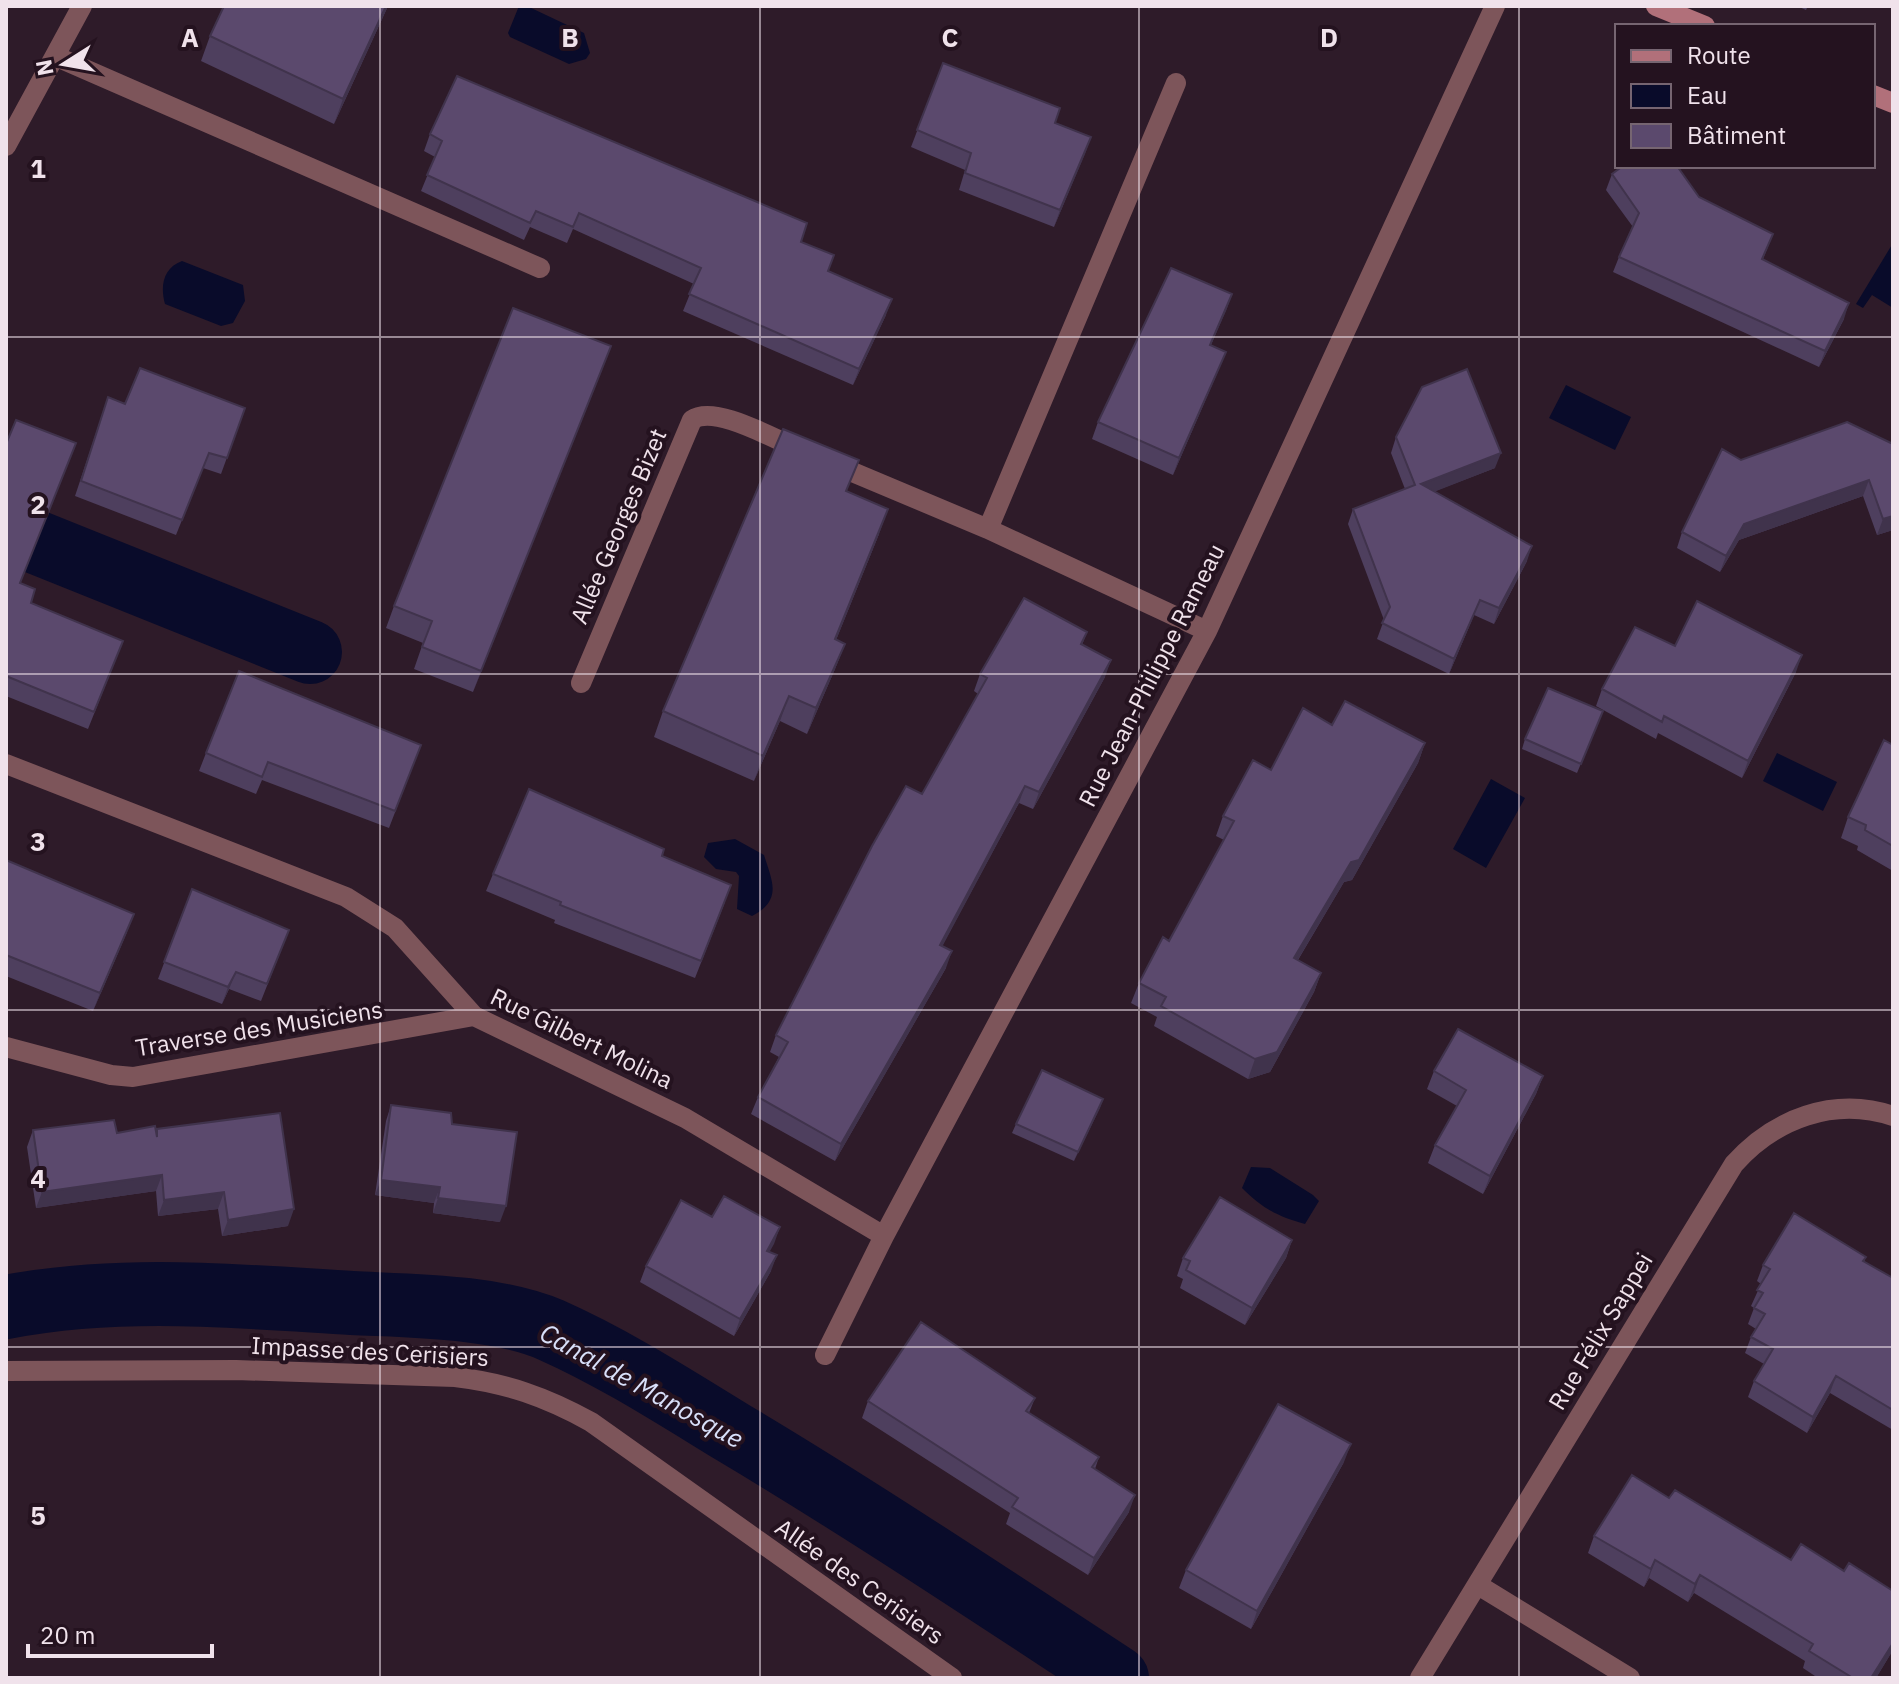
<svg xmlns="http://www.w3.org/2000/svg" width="1899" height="1684" viewBox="0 0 1899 1684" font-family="'IBM Plex Sans',sans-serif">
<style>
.water{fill:#090b2a}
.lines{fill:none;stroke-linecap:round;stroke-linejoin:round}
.canal{stroke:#090b2a;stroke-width:64}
.street{stroke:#7d555a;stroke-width:20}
.secondary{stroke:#b1707a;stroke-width:20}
.wall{fill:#4e3f5e}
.shaded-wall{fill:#40334c}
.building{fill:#5b496d;stroke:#40334c;stroke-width:2}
.grid{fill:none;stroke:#f0e2eb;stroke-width:2;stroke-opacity:0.55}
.labels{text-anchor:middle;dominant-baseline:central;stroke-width:8;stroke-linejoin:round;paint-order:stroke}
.street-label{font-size:24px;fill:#f0e2eb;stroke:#24121f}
.water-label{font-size:26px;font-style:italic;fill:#d9e0fa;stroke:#24121f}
.grid-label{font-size:26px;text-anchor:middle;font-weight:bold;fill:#f0e2eb;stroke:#24121f;stroke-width:8;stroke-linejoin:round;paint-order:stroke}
</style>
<rect width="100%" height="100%" fill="#2e1b29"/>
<!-- water -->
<path class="water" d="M519,6H527L584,33L590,53L586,59L569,64L510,37L508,33Z
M1893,243V308L1872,295L1863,308L1856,304Z
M182,261L243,285L245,301L233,323L221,326L165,304C160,286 163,268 182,261Z
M1566,385L1631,417L1615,450L1549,418Z
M1777,753L1837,782L1823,811L1763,781Z
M1491,779L1525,798L1486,868L1453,849Z
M735,839L764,855C772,881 783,900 752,916L737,909L739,876L736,872L716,869L704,857L708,843Z
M1251,1167L1270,1168L1313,1195L1319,1201L1305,1224C1278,1217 1262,1208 1242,1188Z"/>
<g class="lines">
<!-- canal -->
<path class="canal" d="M6,530L310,652
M6,1307C122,1285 235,1296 352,1303C413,1306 495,1306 551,1330C614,1358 673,1396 732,1432C863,1510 990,1595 1117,1678"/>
<!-- street -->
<path class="street" d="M57,57L540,268
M6,146L82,6
M831,463L988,529L1207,631
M988,529L1176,83
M581,683L692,420C715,404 775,440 801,450
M6,764L346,897L395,928L474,1016L685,1118L884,1236
M6,1047L111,1075L133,1077L474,1016
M825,1355L884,1236L1207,631L1495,6
M6,1371L236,1370L455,1377C506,1383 546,1397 591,1422L952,1678
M1478,1585L1630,1678
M1420,1678L1734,1164C1774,1119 1834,1096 1893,1116"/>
<!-- secondary -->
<path class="secondary" d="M1656,6L1705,26
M1873,95L1893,103"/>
</g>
<!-- wall -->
<path class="wall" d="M224,6H388L334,124L201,61L210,36Z
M1797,6H1808L1806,10Z
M943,63L1055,123L1091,137L1054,227L959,190L965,170L911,147Z
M430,134L801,242L828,271L886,315L853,385L683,311L694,284L573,229L567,243L530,227L524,240L421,191L435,157L424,151Z
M1612,174L1699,197L1773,234L1763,259L1844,319L1819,367L1613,272L1619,257L1633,227L1606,190Z
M1232,294L1211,345L1226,352L1173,475L1092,439L1098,422Z
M603,367L473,692L414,669L423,643L386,628L394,606Z
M108,397L125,404L245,408L221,474L203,468L176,535L75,496Z
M1396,437L1495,468L1435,491L1527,561L1494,624L1474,615L1449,674L1377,639L1384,620L1348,524L1353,509L1405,489L1391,453Z
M6,444L21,583L31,603L123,641L88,729L6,696Z
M1893,444V530L1877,535L1863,496L1739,540L1720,572L1677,548L1682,532L1741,460Z
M848,492L879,534L836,640L845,644L835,669L807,734L780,721L754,781L654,737L663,711Z
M1087,632L1082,645L1105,677L1033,809L1019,803L942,946L946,968L835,1161L751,1114L758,1097L779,1057L770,1052L776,1035L922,794L978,694L974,691L980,674Z
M1675,646L1796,672L1742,778L1658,733L1656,739L1596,706L1602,689Z
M1603,711L1577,773L1522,749L1525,739Z
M1332,725L1425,743L1418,763L1352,880L1344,882L1298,960L1321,973L1314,992L1270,1072L1248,1079L1154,1026L1157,1017L1131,1003L1139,983L1169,941L1224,840L1216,836L1223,816L1271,770Z
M421,745L389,828L262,780L256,794L199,771L206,753Z
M1893,745V871L1857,850L1858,846L1841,838L1848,817Z
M662,856L725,902L695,978L554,923L555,920L486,891L493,874Z
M6,860L127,932L93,1011L6,976Z
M192,889L289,930L261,1001L229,989L222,1004L158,979Z
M1434,1071L1543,1076L1536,1094L1483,1194L1428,1163L1435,1145L1457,1106L1427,1089Z
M1103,1099L1074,1161L1012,1133L1016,1124Z
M391,1105L452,1124L500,1222L433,1213L434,1203L375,1195L386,1121Z
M33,1130L117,1133L156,1131L288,1226L222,1236L218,1209L158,1216L156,1191L36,1208L27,1147Z
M712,1217L780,1227L769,1252L771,1271L734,1336L640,1282L646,1266Z
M1292,1240L1286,1258L1245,1325L1180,1288L1183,1279L1177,1276L1183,1258Z
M1866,1257L1864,1262L1893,1278V1430L1830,1393L1807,1433L1748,1397L1754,1381L1764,1364L1745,1353L1751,1337L1756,1329L1748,1324L1754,1308L1751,1306L1761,1284L1757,1281L1763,1265Z
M1035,1398L1029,1413L1099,1457L1095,1469L1129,1512L1088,1575L1006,1524L1010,1513L862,1418L868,1401Z
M1344,1462L1251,1629L1179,1588L1186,1570Z
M1632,1475L1893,1650L1876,1678H1818L1803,1668L1805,1661L1694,1593L1688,1602L1649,1578L1644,1587L1588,1553L1594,1536Z"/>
<!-- shaded-wall -->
<path class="shaded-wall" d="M386,6H388L334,124L343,99Z
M1091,137L1085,154L1054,227L1060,210Z
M1232,294L1226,311L1203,362L1210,345Z
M892,299L886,315L853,385L859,369Z
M1849,303L1844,319L1819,367L1825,351Z
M611,346L603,367L473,692L481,671Z
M1226,352L1219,369L1173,475L1179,458Z
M1501,453L1495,468L1416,499L1421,484Z
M1869,480L1863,496L1739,540L1720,572L1726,556L1744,524Z
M888,509L879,534L826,665L835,639Z
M1893,516V530L1877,535L1883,519Z
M1532,546L1527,561L1494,624L1499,608Z
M1480,600L1474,615L1449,674L1454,659Z
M845,644L835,669L807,734L816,708Z
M1802,655L1796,672L1742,778L1748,761Z
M1111,660L1105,677L1033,809L1039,792Z
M789,696L780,721L754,781L763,756Z
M1425,743L1418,763L1352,880L1344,882L1287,978L1294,958L1351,862Z
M1025,786L1019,803L934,962L940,945Z
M134,914L127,932L93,1011L100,993Z
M952,951L946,968L835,1161L841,1144Z
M236,972L229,989L222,1004L228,987Z
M1321,973L1314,992L1270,1072L1248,1079L1255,1059Z
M1543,1076L1536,1094L1483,1194L1490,1176Z
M1103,1099L1100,1108L1074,1161L1078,1152Z
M162,1175L156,1191L36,1208L42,1192Z
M381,1180L440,1187L434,1203L375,1195Z
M224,1192L218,1209L158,1216L164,1200Z
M438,1198L506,1206L500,1222L433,1213Z
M294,1209L288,1226L222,1236L228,1220Z
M780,1227L774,1244L761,1267L767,1251Z
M1292,1240L1286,1258L1245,1325L1252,1308Z
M777,1255L771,1271L734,1336L740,1319Z
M1836,1376L1830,1393L1807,1433L1813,1417Z
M1351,1444L1344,1462L1251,1629L1257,1611Z
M1135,1495L1129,1512L1088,1575L1094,1558Z
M1655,1560L1649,1578L1644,1587L1651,1569Z
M1700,1575L1694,1593L1688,1602L1695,1584Z
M1893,1643V1650L1876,1678H1871Z"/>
<!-- building -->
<path class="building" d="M224,6H386L343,99L210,36Z
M943,63L1060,108L1055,123L1091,137L1060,210L965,173L971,153L917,130Z
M457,76L807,223L801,242L834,255L828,271L892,299L859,369L689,294L701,268L579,213L573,227L536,211L530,223L427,175L442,141L430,134Z
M1623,166H1677L1699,197L1773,234L1762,259L1849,303L1825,351L1619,257L1639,213L1612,174Z
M1171,268L1232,294L1210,345L1226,352L1179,458L1098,422Z
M513,308L611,346L481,671L422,647L432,621L394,606Z
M140,368L245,408L227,458L209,453L182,520L81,481L108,397L125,404Z
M1467,369L1501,453L1421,484L1532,546L1499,608L1480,600L1454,659L1382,623L1390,607L1353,509L1415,485L1396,437L1422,387Z
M16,420L76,443L20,583L35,589L31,603L123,641L94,712L6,676V444Z
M1847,422L1893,444V516L1883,519L1869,480L1744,524L1726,556L1682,532L1722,449L1741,460Z
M783,429L859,460L846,491L888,509L835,639L845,644L816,708L789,696L763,756L663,711Z
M1024,598L1087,632L1081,644L1111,660L1039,792L1025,786L940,945L952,951L841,1144L758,1097L788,1042L776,1035L872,846L906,786L922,794L987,678L980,674Z
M1697,601L1802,655L1748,761L1664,716L1662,722L1602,689L1635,627L1675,646Z
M239,671L421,745L395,811L268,762L262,777L206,753Z
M1548,688L1603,711L1581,764L1525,739Z
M1345,701L1425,743L1359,860L1351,862L1294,958L1321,973L1277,1052L1255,1059L1161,1006L1166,997L1139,983L1163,937L1169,941L1234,821L1223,816L1253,760L1271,770L1303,708L1332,725Z
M1884,740L1893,745V846L1865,830L1866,825L1848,817Z
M529,789L664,849L662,856L731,885L701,961L560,905L561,902L493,874Z
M6,860L134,914L100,993L6,955Z
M192,889L289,930L267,984L236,972L228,987L164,962Z
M1458,1029L1543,1076L1490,1176L1435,1145L1466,1090L1434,1071Z
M1042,1070L1103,1099L1078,1152L1016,1124Z
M391,1105L451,1113L452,1124L517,1132L506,1206L438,1198L440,1187L381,1180Z
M280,1113L294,1209L228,1220L224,1192L164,1200L162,1175L42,1192L33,1130L114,1120L117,1133L155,1126L157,1137V1129Z
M724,1196L780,1227L767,1251L777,1255L740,1319L646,1266L681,1200L712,1217Z
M1220,1197L1292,1240L1252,1308L1186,1270L1190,1261L1183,1258Z
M1794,1213L1866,1257L1863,1261L1893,1278V1410L1836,1376L1813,1417L1754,1381L1773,1349L1751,1337L1765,1314L1754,1308L1763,1293L1757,1290L1770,1269L1763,1265Z
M921,1322L1035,1398L1026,1411L1099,1457L1092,1467L1135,1495L1094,1558L1012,1507L1018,1498L868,1401Z
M1278,1404L1351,1444L1257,1611L1186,1570Z
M1632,1475L1669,1498L1675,1490L1791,1560L1801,1544L1844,1571L1849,1563L1893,1591V1643L1871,1678H1853L1809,1651L1813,1644L1700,1575L1695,1584L1655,1560L1651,1569L1594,1536Z"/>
<!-- grid -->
<path class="grid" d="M380,6V1678M760,6V1678M1139,6V1678M1519,6V1678M6,337H1893M6,674H1893M6,1010H1893M6,1347H1893"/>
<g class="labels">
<!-- street labels -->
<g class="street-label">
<text transform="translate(618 526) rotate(-67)">Allée Georges Bizet</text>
<text transform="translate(1151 675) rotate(-63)">Rue Jean-Philippe Rameau</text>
<text transform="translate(259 1028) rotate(-9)">Traverse des Musiciens</text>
<text transform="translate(582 1038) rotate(26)">Rue Gilbert Molina</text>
<text transform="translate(1600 1331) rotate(-59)">Rue Félix Sappei</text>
<text transform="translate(370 1351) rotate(3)">Impasse des Cerisiers</text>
<text transform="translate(860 1581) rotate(35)">Allée des Cerisiers</text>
</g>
<!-- water labels -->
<g class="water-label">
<text transform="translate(642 1385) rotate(29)">Canal de Manosque</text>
</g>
</g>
<g class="grid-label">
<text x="190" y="47">A</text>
<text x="570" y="47">B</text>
<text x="950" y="47">C</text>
<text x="1329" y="47">D</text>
<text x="38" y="178">1</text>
<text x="38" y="514">2</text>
<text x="38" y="851">3</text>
<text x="38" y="1188">4</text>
<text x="38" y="1525">5</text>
</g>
<!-- border -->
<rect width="1899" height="1684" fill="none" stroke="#f0e2eb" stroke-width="16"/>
<!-- legend -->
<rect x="1615" y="24" width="260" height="144" fill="#24121f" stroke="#766571" stroke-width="2"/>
<rect x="1631" y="50" width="40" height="12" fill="#b1707a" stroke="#766571" stroke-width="2"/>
<text x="1687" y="64" font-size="24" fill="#f0e2eb">Route</text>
<rect x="1631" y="84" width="40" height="24" fill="#090b2a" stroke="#766571" stroke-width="2"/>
<text x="1687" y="104" font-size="24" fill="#f0e2eb">Eau</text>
<rect x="1631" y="124" width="40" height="24" fill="#5b496d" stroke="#766571" stroke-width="2"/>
<text x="1687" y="144" font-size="24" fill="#f0e2eb">Bâtiment</text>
<!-- north arrow -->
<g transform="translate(64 64) rotate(259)" stroke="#24121f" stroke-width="6" paint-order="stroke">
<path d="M0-6L14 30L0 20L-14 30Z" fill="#f0e2eb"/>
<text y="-12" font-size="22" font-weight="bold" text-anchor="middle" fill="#f0e2eb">N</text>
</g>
<!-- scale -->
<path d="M28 1644v12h184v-12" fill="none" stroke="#f0e2eb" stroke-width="4"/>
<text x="40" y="1644" font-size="24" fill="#f0e2eb" stroke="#24121f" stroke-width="6" paint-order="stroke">20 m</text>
</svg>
